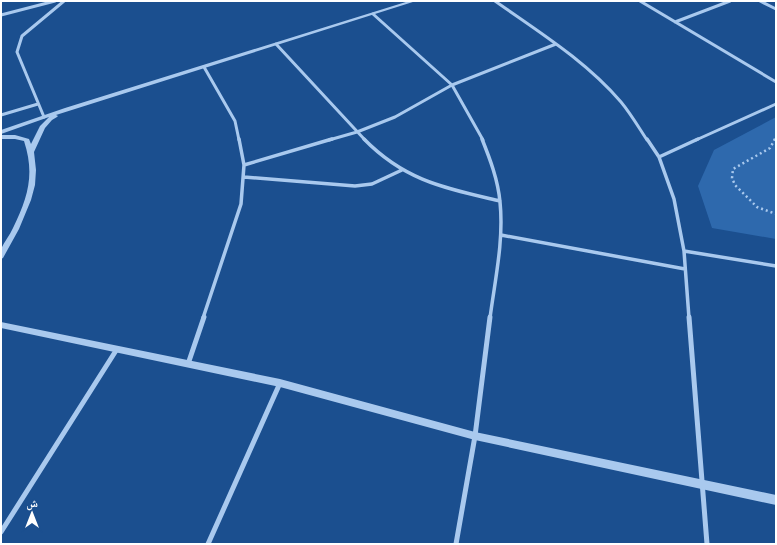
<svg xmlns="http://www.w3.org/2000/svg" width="777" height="545" viewBox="0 0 777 545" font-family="Jost,'Noto Naskh Arabic',sans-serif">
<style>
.green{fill:#2e69ad}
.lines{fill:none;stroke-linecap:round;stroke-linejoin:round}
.path-far1{stroke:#a9c9ee;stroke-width:2;stroke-dasharray:1.5 2;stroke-linecap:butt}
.path{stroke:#a9c9ee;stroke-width:2.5;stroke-dasharray:2 3;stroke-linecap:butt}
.minor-far2{stroke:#a9c9ee;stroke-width:3}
.minor-far1{stroke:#a9c9ee;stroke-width:3.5}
.minor{stroke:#a9c9ee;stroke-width:5}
.tertiary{fill:#a9c9ee;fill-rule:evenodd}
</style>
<rect width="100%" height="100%" fill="#1b4f8f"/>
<!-- green -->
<path class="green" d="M776,117V239L712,228L698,186L714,150Z"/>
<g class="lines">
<!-- path-far1 -->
<path class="path-far1" d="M774,140L776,137"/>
<!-- path -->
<path class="path" d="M775,139L770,148L733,169L732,178L735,185L757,207L776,214"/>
<!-- minor-far2 -->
<path class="minor-far2" d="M495,1C539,32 586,61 621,102C631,114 639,128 647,140
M640,1L776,82
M760,1L776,9
M373,14L452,85L483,140
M1,15L55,1
M675,22L730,1
M276,44L365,140
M204,67L235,121L239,140
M1,115L38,104
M44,117L17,52L22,36L64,1
M329,140L357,132L395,117L452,85L556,44
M696,140L776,104"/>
<!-- minor-far1 -->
<path class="minor-far1" d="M364,139C405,181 445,188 500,201
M482,139C490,159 498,180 500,202C504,240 495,280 490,318
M647,139L659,157L674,199L684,251L689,318
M659,157L698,139
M244,165L332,139
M244,177L355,186L372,184L402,170
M501,235L685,269
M684,251L776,266
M203,318L241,204L244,165L239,139"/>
<!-- minor -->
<path class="minor" d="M689,317L707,544
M188,364L204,317
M1,532L117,349
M208,544L280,383
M456,544L475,436L490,317"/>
<!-- tertiary -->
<path class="tertiary" d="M409,1H416L56,115L58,116L57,117L52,120L45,128L34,152L36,170L35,185L31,200L19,229L3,258L1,259C1,256 0,252 1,249C4,242 10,235 13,228C28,197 35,174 24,141L15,139H1V135H15L29,139L31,144L40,126L49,117L1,134V130L65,108Z
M1,322L280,379L475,432L776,495V505L475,440L280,387L1,328Z"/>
</g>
<!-- border -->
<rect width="777" height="545" fill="none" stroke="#ffffff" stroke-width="4"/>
<!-- north arrow -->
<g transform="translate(32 513)" stroke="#1b4f8f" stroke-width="3" paint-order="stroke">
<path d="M0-3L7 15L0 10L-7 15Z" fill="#ffffff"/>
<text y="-6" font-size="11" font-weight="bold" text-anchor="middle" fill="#ffffff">ش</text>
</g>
</svg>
